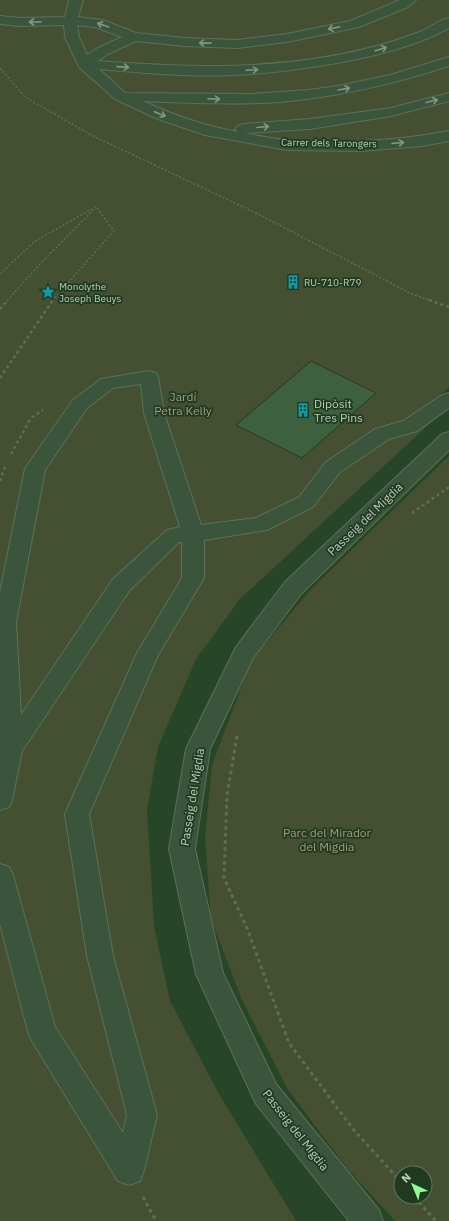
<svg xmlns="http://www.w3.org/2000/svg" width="449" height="1221" viewBox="0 0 449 1221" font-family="'IBM Plex Sans',sans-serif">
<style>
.green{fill:#455033;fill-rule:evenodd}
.building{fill:#3d613e;stroke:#223c22}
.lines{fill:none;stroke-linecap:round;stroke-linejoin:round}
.minor-casing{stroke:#5a725a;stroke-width:2}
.path-far2{stroke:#5f6e53;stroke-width:1.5;stroke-dasharray:2 2;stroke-linecap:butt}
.path-far1{stroke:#5f6e53;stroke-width:2.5;stroke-dasharray:3 3;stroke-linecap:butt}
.path{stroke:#5f6e53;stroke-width:3;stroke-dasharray:3.5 3.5;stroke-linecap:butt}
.minor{fill:#3b553c;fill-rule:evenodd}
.oneway{stroke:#809881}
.labels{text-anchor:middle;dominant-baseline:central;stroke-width:3.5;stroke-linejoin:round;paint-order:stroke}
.far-street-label{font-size:10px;fill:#b9ceba;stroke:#203a20}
.far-poi-label{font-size:10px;fill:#b9ceba;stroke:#203a20;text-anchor:start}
.park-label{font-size:12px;fill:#aa9b7d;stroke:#203a20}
.poi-label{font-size:12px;fill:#b9ceba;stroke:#203a20;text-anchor:start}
.street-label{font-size:12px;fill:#b9ceba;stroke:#203a20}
</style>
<rect width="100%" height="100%" fill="#274627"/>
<!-- green -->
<path class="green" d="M0,0H449V388L436,398L439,415L240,599L196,659L158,747L147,810L154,926L170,1001L219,1094L296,1221H0Z
M449,456V1221H395L346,1167L287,1088L242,1000L211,919L205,837L212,765L252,659L314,586ZM401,1173H425V1197H401Z"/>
<!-- building -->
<path class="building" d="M311,361L376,393L302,458L236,425Z"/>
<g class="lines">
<defs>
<path id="minor" d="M69,0H83L78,17L103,20L136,33L184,38L237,40L287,34L350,21L400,0H416L408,7L359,27L287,42L237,48L184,46L136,41L108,54L98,61C193,68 280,71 373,47C389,43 406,37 422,31C431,27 439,20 449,18V28C414,47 375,56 337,63C302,69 267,74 232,75C187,77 143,73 99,69L125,93L252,94L309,90L338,86L390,75L449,57V66C394,84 337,97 280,102C234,105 188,103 143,101C173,115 204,126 238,132L235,129L238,126L243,124L310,119L391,108L449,93V101L391,116L310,129L245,133C259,136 274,139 288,140C341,144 396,141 449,131V141L422,146L361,151L287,150L205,135L158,119L115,99L79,67L65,37L64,25L21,26L0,24V16L21,18L65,17ZM77,25L95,27L122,37L98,48L87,55L79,37Z
M149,371L156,373L158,377L164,413L201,525L256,518L299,497L326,462L375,429L403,421L442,395L449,393V408L417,431L389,439L340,472L313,507L267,530L204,540V578L158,655L89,814L113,956L157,1115L144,1170L140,1181L129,1185L118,1181L32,1041L28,1032L0,924V864L9,867L13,875L55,1027L123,1133L127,1115L87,956L65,814L137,653L182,578V542H179L129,591L22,751L12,800L9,807L0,810V592L25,469L28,464L73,400L101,379ZM141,384L144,413L180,527L167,530L113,579L21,715L16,622L45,470L87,408L113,388Z
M449,432V450L301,594L253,658L210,749L195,849L223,973L276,1084L379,1210L383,1221H349L256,1104L196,974L169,849L186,749L236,647L285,582L442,434Z"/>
</defs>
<!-- minor casing -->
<use href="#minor" class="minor-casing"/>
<!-- path-far2 -->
<path class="path-far2" d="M0,68L25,97L93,136L254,212L412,294L432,301
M0,274L35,241L92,209
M7,301L40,264L96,207
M52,301L114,231L96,207"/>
<!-- path-far1 -->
<path class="path-far1" d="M429,300L449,307
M0,309L8,300
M0,378L53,300
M11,454L31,418L43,410
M0,481L6,464
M412,513L449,487"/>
<!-- path -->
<path class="path" d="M237,736L227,795L224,878L247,928L289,1043L353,1129L401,1182
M143,1197L156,1221
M414,1197L436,1221"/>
<!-- minor -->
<use href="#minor" class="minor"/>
</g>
<!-- one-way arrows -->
<defs><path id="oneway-shaft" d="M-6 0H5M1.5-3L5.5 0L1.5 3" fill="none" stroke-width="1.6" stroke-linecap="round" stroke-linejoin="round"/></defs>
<g class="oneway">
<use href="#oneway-shaft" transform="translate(35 22) rotate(-180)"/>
<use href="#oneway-shaft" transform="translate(103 25) rotate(-161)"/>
<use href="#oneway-shaft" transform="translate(334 28) rotate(168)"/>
<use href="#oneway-shaft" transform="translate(205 43) rotate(-179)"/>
<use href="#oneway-shaft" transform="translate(381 49) rotate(-17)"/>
<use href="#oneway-shaft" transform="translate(123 67) rotate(4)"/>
<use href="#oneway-shaft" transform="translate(252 70) rotate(-3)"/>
<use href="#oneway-shaft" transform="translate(344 89) rotate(-10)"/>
<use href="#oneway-shaft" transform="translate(214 99) rotate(2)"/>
<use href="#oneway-shaft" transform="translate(432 101) rotate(-14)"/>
<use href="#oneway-shaft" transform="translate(160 114) rotate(23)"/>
<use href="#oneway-shaft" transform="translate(263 127) rotate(-5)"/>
<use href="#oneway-shaft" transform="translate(398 143) rotate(-5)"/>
</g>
<!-- icons -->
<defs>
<symbol id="building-bare" viewBox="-9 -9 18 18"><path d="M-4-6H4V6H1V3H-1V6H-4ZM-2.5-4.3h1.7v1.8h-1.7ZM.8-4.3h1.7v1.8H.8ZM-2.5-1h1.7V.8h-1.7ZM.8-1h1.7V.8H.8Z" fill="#0f9aa8" stroke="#203a20" stroke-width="2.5" paint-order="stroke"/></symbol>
<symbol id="sight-bare" viewBox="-9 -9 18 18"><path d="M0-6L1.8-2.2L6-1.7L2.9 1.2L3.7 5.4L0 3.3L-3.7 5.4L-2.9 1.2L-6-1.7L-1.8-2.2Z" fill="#0f9aa8" stroke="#203a20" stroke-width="2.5" paint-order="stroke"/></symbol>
</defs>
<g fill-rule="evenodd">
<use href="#building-bare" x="283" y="272" width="20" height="20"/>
<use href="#sight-bare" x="38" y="282" width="20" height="20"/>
<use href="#building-bare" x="293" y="400" width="20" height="20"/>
</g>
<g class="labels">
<!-- far-street labels -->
<g class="far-street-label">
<text transform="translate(329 143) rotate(1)">Carrer dels Tarongers</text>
</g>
<!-- far-poi labels -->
<g class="far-poi-label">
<text x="304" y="282">RU-710-R79</text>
<text x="59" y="286">Monolythe<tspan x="59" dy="12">Joseph Beuys</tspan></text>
</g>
<!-- park labels -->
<g class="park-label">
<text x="183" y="396">Jardí<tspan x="183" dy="14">Petra Kelly</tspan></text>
<text x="327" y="832">Parc del Mirador<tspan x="327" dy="14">del Migdia</tspan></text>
</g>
<!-- poi labels -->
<g class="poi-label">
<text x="314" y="403">Dipòsit<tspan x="314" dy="14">Tres Pins</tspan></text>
</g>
<!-- street labels -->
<g class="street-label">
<text transform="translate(365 519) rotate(-44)">Passeig del Migdia</text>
<text transform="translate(192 797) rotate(-81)">Passeig del Migdia</text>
<text transform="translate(296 1130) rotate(52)">Passeig del Migdia</text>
</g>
</g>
<!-- north arrow -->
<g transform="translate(413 1185) rotate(316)"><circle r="19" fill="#203a20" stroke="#5d755e"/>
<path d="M0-3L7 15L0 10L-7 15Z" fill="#8ffd95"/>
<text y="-6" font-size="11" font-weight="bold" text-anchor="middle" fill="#b9ceba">N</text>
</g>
</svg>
